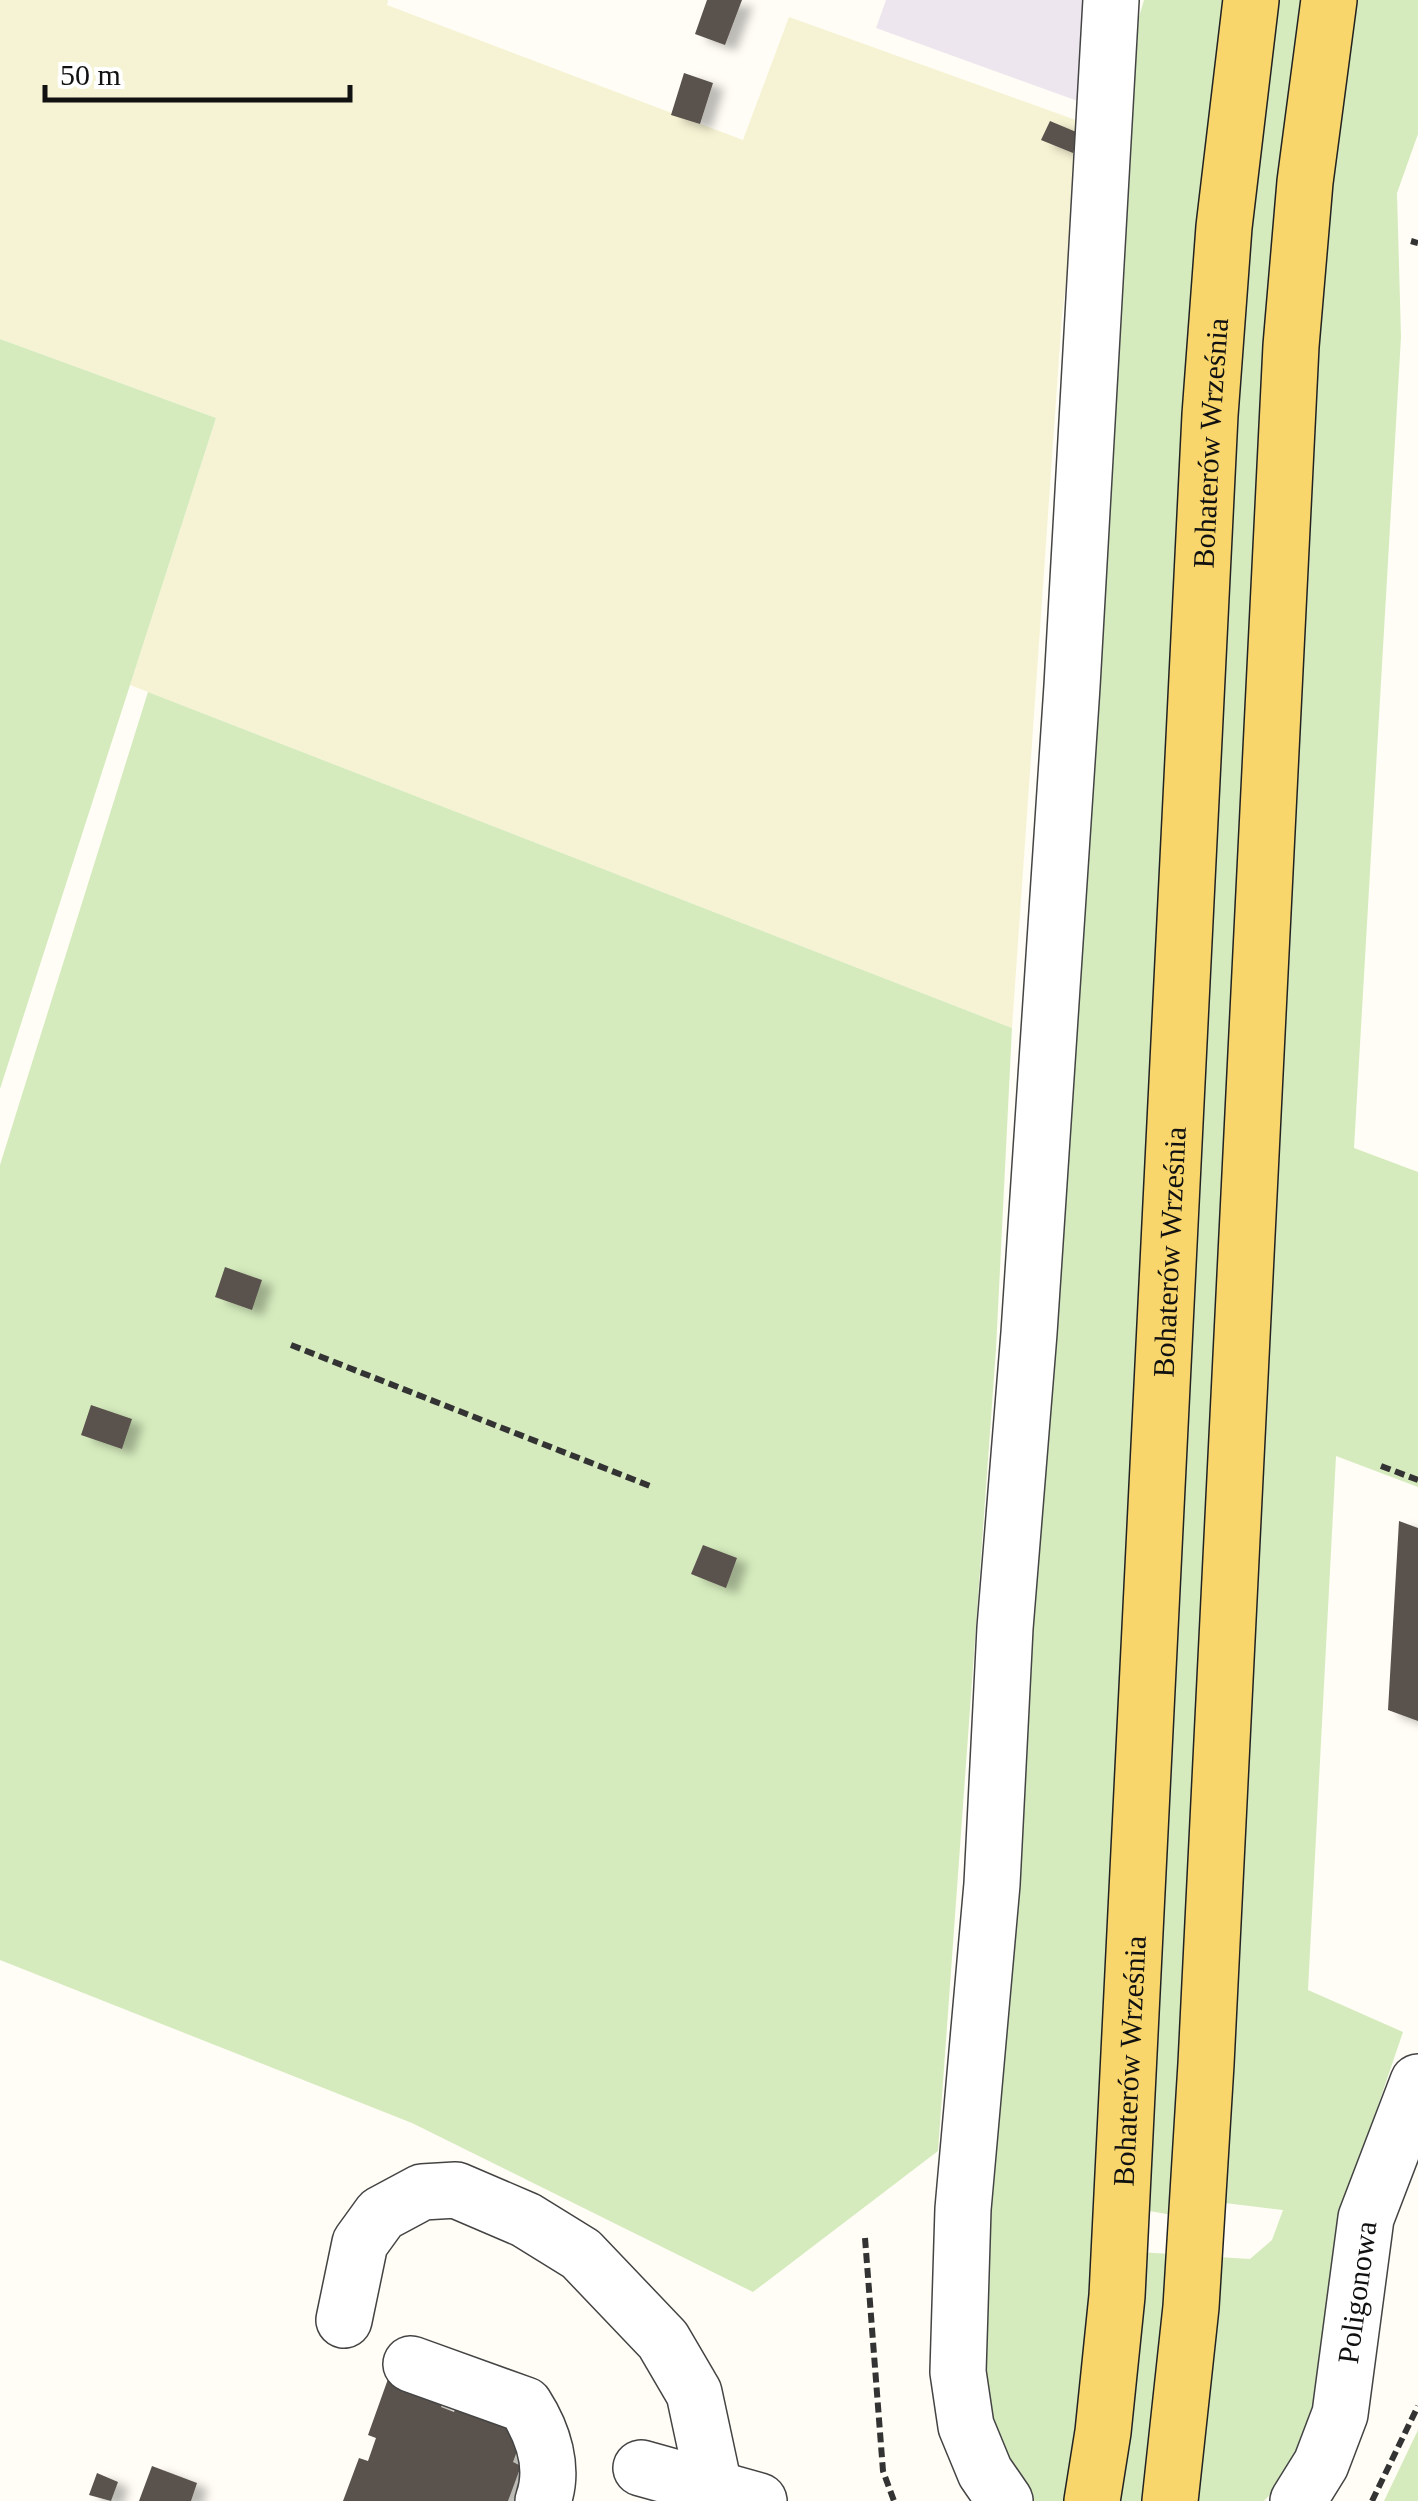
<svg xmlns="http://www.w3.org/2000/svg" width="1418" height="2501" viewBox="0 0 1418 2501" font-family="'Times New Roman',serif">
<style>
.industrial{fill:#eee6ef}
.farmland{fill:#f6f3d4}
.green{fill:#d5ebbd}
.building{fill:#5a524d;filter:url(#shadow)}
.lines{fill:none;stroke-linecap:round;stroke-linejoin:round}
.minor-casing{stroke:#444;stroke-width:58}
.major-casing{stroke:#222;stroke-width:58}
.path{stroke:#333;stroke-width:6;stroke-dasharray:10 5;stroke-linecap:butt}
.minor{stroke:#fff;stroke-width:55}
.major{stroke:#f9d66b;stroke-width:55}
.labels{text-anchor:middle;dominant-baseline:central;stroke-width:10;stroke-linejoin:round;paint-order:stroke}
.street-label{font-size:30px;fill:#111;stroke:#fff}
</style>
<defs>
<filter id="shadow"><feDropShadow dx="11" dy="6" stdDeviation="5" flood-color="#0004"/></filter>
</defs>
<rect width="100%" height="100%" fill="#fffdf5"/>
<!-- industrial -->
<path class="industrial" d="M886,0H1093L1086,104L876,28Z"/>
<!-- farmland -->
<path class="farmland" d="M0,0H388L387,5L743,140L789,17L1087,124L1062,315L1012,1028L130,685L216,418L0,339Z"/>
<!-- green -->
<path class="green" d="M1144,0H1230L1091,2249L1250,2259L1272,2240L1283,2210L1225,2203L1321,225L1354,0H1418V134L1397,193L1401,337L1354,1148L1418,1172V1487L1336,1456L1308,1990L1403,2032L1342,2211L1323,2409L1302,2462L1264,2501H1032L1004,2468L975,2366L1139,17Z
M1276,0H1306L1172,2215L1144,2210L1244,282Z
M0,339L216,418L0,1089Z
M148,692L1012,1028L996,1349L938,2151L753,2292L412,2123L0,1960V1165Z
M1418,2430V2501H1384Z"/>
<!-- building -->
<path class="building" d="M707,0H742L725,45L695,34Z
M684,73L713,83L700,124L671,115Z
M1050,121L1081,134L1073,153L1041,140Z
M225,1267L262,1280L252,1310L215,1297Z
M91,1405L132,1419L122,1449L81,1435Z
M1399,1521L1418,1528V1721L1388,1710Z
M703,1545L737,1558L726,1588L691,1574Z
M388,2379L444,2400L441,2407L454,2412L457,2405L516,2427L511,2440L520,2443L513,2462L521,2466L508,2501H343L359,2458L368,2461L376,2438L368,2435Z
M152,2466L197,2483L191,2501H139Z
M97,2473L118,2482L111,2501L89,2495Z"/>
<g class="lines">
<defs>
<g id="minor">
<path d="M344,2320L360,2243L381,2214L422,2192L456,2190L526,2220L581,2254L663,2340L694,2393L714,2486"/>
<path d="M411,2364L525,2405C543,2433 555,2468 543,2501"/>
<path d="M641,2468L759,2501"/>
<path d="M1005,2501L985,2472L966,2426L958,2372L963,2209L992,1884L1005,1628L1029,1333L1072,686L1111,0"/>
<path id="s1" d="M1298,2501L1321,2464L1340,2414L1366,2218L1418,2082"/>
</g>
<g id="major">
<path id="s2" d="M1092,2501L1103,2432L1117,2296L1210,415L1224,227L1251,0"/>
<path d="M1170,2501L1191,2307L1206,2064L1291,346L1305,182L1329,0"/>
</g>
</defs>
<!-- minor casing -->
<use href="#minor" class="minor-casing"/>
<!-- major casing -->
<use href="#major" class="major-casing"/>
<!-- path -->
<path class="path" d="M1411,241L1418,243
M291,1345L650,1486
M1381,1466L1418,1480
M865,2238L883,2471L894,2501
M1372,2501L1418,2406"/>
<!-- minor -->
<use href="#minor" class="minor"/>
<!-- major -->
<use href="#major" class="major"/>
</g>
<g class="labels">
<!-- street labels -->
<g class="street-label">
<text stroke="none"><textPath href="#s2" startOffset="2062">Bohaterów Września</textPath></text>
<text stroke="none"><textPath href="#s2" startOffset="1252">Bohaterów Września</textPath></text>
<text stroke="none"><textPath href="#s2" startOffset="442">Bohaterów Września</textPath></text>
<text stroke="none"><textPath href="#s1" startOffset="220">Poligonowa</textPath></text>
</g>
</g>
<!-- scale -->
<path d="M45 85v15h305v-15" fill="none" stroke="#111111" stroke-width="5"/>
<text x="60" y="85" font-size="30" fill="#111111" stroke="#ffffff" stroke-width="8" paint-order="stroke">50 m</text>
</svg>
